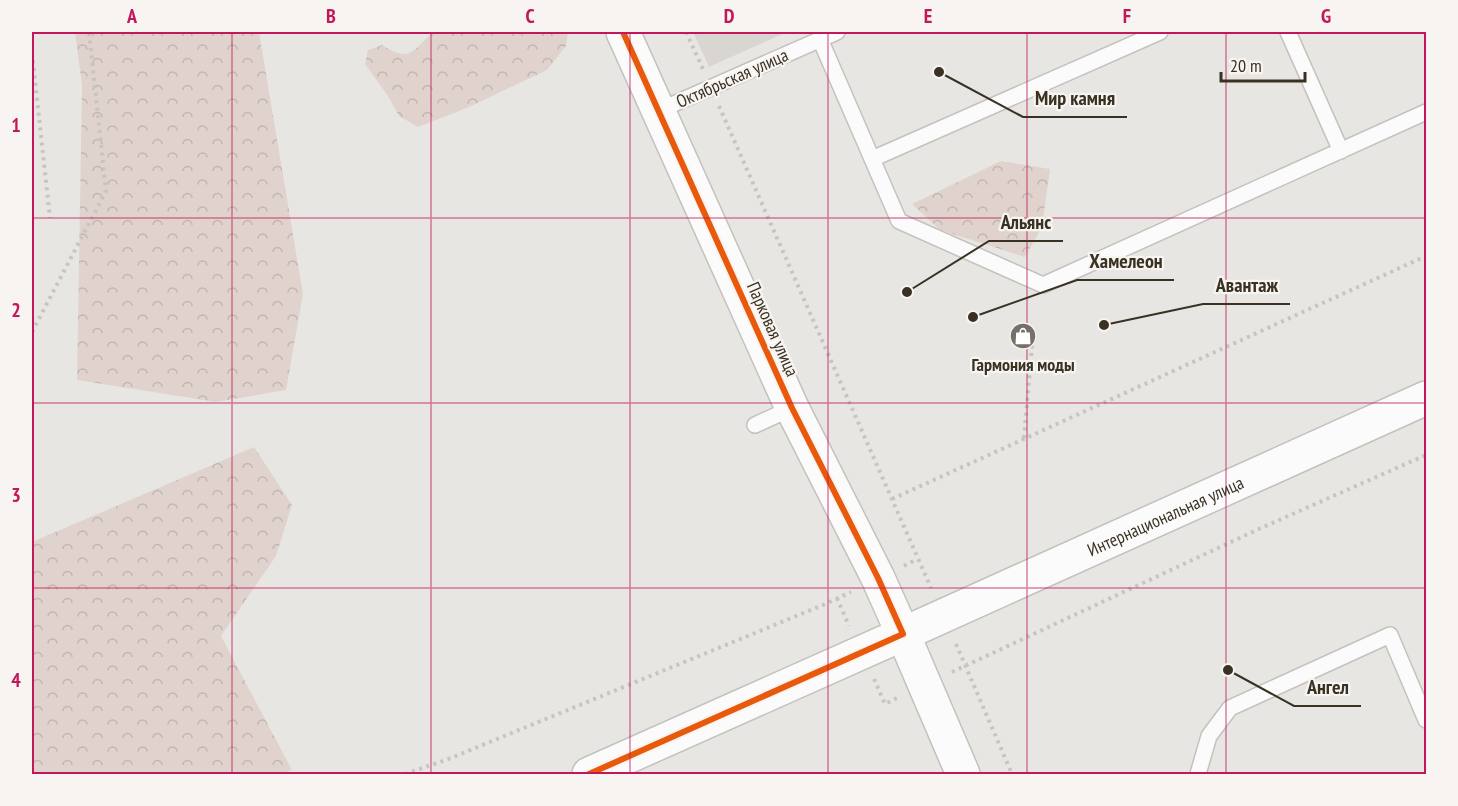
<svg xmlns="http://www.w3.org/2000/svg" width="1458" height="806" viewBox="0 0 1458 806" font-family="'PT Sans Narrow',sans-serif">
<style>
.built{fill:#d9d6d1}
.forest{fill:url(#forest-crowns)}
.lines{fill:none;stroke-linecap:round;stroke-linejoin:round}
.service-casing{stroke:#c4c2bf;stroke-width:18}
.tertiary-casing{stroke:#c4c2bf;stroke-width:36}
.secondary-casing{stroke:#c3c1be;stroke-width:36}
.path{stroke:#c8c4c0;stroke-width:4;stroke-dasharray:3 4.5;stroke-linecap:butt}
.service{stroke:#fcfbfb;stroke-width:15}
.tertiary{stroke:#fcfbfb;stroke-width:33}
.secondary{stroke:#fcfbfb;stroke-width:33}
.cycleway-casing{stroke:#f7f4f1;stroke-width:10}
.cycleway{stroke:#e8590c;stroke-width:6}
.grid{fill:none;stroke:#c2185b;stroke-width:1.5;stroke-opacity:0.55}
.labels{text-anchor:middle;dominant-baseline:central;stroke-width:4.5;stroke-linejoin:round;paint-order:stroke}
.street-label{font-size:18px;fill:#393223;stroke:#f7f4f1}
.poi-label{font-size:18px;font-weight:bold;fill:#393223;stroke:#f7f4f1}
.leader{fill:none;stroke:#393223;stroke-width:2}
.callout-dot{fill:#393223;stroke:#f7f4f1;stroke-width:2}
.callout-label{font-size:20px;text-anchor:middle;font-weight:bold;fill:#393223;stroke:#f7f4f1;stroke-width:4.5;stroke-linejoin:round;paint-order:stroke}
.neatline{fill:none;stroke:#c2185b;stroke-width:2}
.grid-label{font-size:20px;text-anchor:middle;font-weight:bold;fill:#c2185b}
</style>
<defs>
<pattern id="forest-crowns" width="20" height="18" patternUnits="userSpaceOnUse" patternTransform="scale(1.5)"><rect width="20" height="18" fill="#e0d3ce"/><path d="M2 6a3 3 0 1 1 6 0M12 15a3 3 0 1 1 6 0" fill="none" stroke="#c1b6b1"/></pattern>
</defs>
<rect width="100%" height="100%" fill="#e8e6e3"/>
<!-- built -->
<path class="built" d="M693,32H787L709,67Z"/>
<!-- forest -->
<path class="forest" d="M75,32H259L303,294L286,390L216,402L77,380L82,85Z
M436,32H568L566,46L547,70L469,107L418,127L399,116L388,96L365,64L368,50L382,45C409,62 411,53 432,33Z
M1001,161L1050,169L1042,227L1025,257L940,230L912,204Z
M254,447L292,505L276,556L221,636L292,770L282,774H32V542Z"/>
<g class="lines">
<defs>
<path id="service" d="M1288,32L1341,151
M820,39L899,221L1043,285L1426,112
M660,110L837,32
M872,159L1160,32
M755,425L792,408
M1198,774L1209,736L1230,708L1390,635L1426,720"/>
<path id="tertiary" d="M589,774L903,634L878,578L792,408L623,32"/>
<g id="secondary">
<path id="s1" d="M963,774L903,634L1426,398"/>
</g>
</defs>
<!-- service casing -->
<use href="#service" class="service-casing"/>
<!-- tertiary casing -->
<use href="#tertiary" class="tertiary-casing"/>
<!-- secondary casing -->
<use href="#secondary" class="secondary-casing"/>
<!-- path -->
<path class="path" d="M686,32L703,69
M32,53L50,218
M719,106L931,588
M32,332L106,191L89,32
M1024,438L1033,335
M892,499L1426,256
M904,566L917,559
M837,598L849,626
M956,644L1012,774
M952,672L1261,528L1426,455
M874,679L885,704L897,698
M405,774L446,760L823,605L851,592"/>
<!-- service -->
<use href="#service" class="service"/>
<!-- tertiary -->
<use href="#tertiary" class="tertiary"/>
<!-- secondary -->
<use href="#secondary" class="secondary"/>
<defs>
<path id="cycleway" d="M589,774L903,634L878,578L792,408L623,32"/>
</defs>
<!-- cycleway casing -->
<use href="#cycleway" class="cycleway-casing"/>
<!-- cycleway -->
<use href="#cycleway" class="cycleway"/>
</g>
<!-- grid -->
<path class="grid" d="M232,32V774M431,32V774M630,32V774M828,32V774M1027,32V774M1226,32V774M32,218H1426M32,403H1426M32,588H1426"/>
<!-- icons -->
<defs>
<symbol id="shop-disc" viewBox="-11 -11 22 22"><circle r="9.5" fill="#767166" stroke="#f7f4f1"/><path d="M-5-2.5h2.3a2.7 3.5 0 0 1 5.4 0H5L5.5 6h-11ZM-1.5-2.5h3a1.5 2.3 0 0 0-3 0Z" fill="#fff"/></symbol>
</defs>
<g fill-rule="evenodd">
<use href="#shop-disc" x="1008" y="321" width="30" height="30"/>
</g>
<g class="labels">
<!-- street labels -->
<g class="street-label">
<text transform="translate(732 78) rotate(-24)">Октябрьская улица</text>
<text transform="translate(773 329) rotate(66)">Парковая улица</text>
<text stroke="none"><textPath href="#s1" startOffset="440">Интернациональная улица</textPath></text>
</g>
<!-- poi labels -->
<g class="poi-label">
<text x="1023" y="364">Гармония моды</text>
</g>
</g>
<!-- callouts -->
<path class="leader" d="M939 72L1023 117H1127M907 292L989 241H1063M973 317L1077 280H1174M1104 325L1203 304H1290M1228 670L1294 706H1361"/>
<g class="callout-dot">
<circle cx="939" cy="72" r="6"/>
<circle cx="907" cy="292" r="6"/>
<circle cx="973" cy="317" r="6"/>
<circle cx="1104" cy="325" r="6"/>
<circle cx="1228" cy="670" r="6"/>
</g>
<g class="callout-label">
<text x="1075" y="105">Мир камня</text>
<text x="1026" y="229">Альянс</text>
<text x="1126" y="268">Хамелеон</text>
<text x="1247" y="292">Авантаж</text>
<text x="1328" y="694">Ангел</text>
</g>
<!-- border -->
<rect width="1458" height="806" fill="none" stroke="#f7f4f1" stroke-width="66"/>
<!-- scale -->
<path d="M1221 72v9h84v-9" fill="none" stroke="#393223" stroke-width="3"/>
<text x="1230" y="72" font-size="18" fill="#393223" stroke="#f7f4f1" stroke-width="4.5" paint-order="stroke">20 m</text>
<rect x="33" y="33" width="1392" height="740" class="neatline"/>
<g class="grid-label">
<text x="132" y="23">A</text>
<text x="331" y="23">B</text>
<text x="530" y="23">C</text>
<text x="729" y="23">D</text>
<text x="928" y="23">E</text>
<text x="1127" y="23">F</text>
<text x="1326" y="23">G</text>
<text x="16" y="132">1</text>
<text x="16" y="317">2</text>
<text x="16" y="502">3</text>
<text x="16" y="687">4</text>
</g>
</svg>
